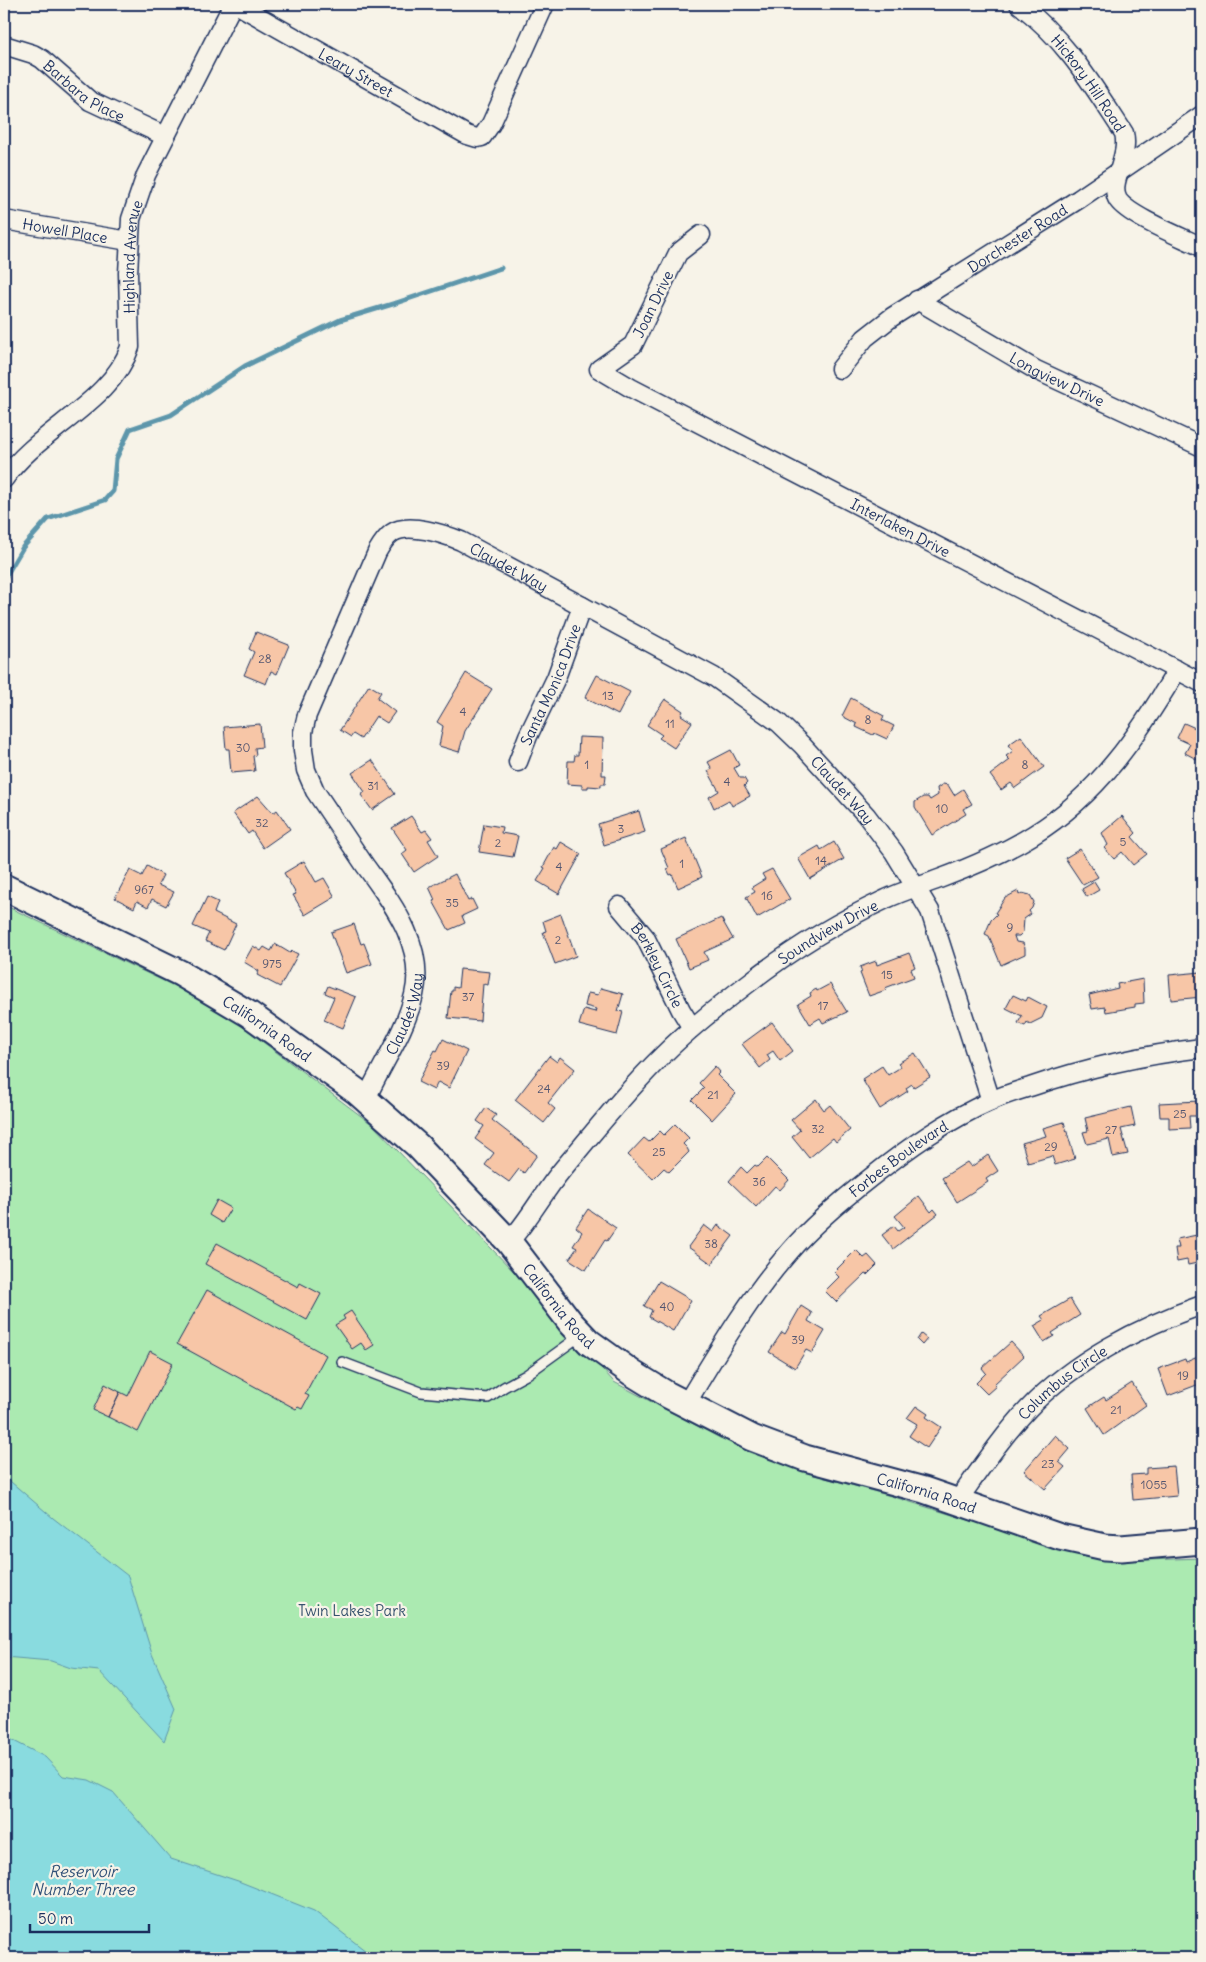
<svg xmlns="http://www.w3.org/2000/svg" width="1206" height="1962" viewBox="0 0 1206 1962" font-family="Delius,sans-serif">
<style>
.green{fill:#abeab1;stroke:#638c88}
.water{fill:#89dbdf;stroke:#5d96ab}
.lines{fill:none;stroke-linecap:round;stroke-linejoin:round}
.stream{stroke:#5d96ab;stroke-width:5}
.building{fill:#f7c6a7;stroke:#1b2f5e}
.service-casing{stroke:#1b2f5e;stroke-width:12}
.minor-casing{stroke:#1b2f5e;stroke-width:21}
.secondary-casing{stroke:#1b2f5e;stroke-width:29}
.service{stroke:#f7f3e8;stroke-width:9}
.minor{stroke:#f7f3e8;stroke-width:18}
.secondary{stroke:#f7f3e8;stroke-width:25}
.labels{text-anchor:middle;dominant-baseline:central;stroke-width:4.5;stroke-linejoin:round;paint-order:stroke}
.number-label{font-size:12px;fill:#525570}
.street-label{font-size:15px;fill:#1b2f5e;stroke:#f7f3e8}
.park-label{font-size:15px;fill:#38546f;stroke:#f7f3e8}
.water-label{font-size:16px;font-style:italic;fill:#315178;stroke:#f7f3e8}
</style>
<rect width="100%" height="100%" fill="#f7f3e8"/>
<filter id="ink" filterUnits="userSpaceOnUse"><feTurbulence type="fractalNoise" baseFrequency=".02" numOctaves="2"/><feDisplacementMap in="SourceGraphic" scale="10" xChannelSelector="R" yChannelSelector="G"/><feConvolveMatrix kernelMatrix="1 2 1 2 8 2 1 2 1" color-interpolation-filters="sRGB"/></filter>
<g filter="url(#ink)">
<!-- green -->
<path class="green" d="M4,905L214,1005L373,1125L515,1273L614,1382L720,1438L815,1475L891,1496L1072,1552L1118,1561L1202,1558V1958H4Z"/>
<!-- water -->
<path class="water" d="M4,1476L53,1518L128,1576L152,1654L176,1709L164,1741L99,1671L71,1668L51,1661L4,1657Z
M4,1736L45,1757L63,1776L89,1780L113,1792L171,1859L238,1881L314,1911L375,1958H4Z"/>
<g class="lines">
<!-- stream -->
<path class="stream" d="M4,631L6,621L4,579L23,547L48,519L105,500L113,491L116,459L130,429L171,415L245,366L340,320L396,303L501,268"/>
</g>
<!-- building -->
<path class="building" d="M256,632L289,645L277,674L271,671L266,684L244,675L254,652L249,649Z
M466,673L492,689L465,731L459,752L439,746L443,726L437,722Z
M597,675L630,692L618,715L585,698Z
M369,685L381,692L377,698L395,712L387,723L376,716L361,739L353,734L351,737L340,730Z
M851,698L884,716L882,720L894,726L887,739L874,733L873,735L856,727L857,724L842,716Z
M665,699L683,711L681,715L692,722L674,748L659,738L662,735L647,725Z
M1184,723L1202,731V762L1185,753L1190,744L1177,738Z
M260,724L262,747L255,748L256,755L253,756L255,771L231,773L229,749H226L224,727Z
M1021,736L1044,767L1015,788L1011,783L1001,790L990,775L1010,760L1006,756L1013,751L1008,745Z
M579,737L603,738L602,775H606L605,784H601V787L588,786V788H582V785L567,784L568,761H574L575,755H578Z
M731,750L739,765L734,768L740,778H744L747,783L744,786L750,796L732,806L729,800L714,808L709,797L719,791L708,771L712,769L708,762Z
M372,760L395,794L372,810L361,795L365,792L352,773Z
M943,784L948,785L954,795L963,789L972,804L963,809L966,814L932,835L915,807V802L923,797H928L930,800L938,795L937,788Z
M258,796L273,813L277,810L290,829L263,848L252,831L248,834L233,813Z
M639,811L645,832L604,845L598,824Z
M411,816L422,832L426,830L432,838L428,840L438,856L414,872L402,854L407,850L392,828Z
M1122,816L1136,833L1132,837L1147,854L1133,865L1122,852L1114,859L1104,848L1108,845L1102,833Z
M484,824L502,827L501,833L518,836L513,857L479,852Z
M686,838L702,877L678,888L672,874L670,875L667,869L669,868L661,849Z
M561,842L581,854L559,894L537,881L545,868L543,867L554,847L557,849Z
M834,842L844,859L810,879L798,858L819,846L821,850Z
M1080,849L1098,877L1083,885L1065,858Z
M304,861L316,882L324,878L335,897L305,915L293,895L296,894L284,873Z
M147,866L163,875L158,885L174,892L166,906L152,899L148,907L137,901L134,908L115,898L130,870L142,876Z
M772,869L790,899L757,918L746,897L755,892L752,887L765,879L762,874Z
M455,874L468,901L472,899L477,909L462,916L465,923L449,930L433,901L435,900L429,887Z
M1094,882L1099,890L1087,897L1082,889Z
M1018,891L1019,895L1022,893L1030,895L1034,902L1032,908L1029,911L1031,914L1024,919L1023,932L1019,936H1014L1016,942L1023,943L1025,948V954L1001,965L989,936L985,934L991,920L997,914L995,913L1005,898Z
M207,897L218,902L214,913L236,924L224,950L205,941L209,933L193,926Z
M561,914L576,956L555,964L543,932L546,931L543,921Z
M721,918L733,939L704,952L708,960L689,968L676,939Z
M354,924L361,944L364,943L372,964L346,973L331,932Z
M275,944L290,953L292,951L298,954L280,987L257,975L259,971L244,962L253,946L261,951L264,947L271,951Z
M909,953L915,967L911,969L914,977L885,988L886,990L869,996L860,973L862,972L860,967L876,961L877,965Z
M460,969L490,972L488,985L483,984L480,1021L448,1018L451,991H453V987L458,988Z
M1202,972V997L1171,1000L1169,975Z
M1143,979L1144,1003L1135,1004V1007L1106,1012L1105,1007L1092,1009L1089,995L1118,988L1117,984Z
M830,984L847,1012L823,1023L820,1018L810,1024L798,1004L811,996L810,993L816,989L817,991Z
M328,986L356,997L343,1028L324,1020L334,997L325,993Z
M601,988L623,994L618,1011L623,1012L617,1035L579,1025L584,1009L595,1012L596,1009L585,1006L588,993L598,995Z
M1013,995L1026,1001L1028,997L1047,1007L1042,1018L1030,1024L1027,1022L1025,1026L1018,1023L1022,1016L1006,1008Z
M772,1022L793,1051L780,1061L773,1051L767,1055L770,1060L760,1068L742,1044Z
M443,1039L467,1051L449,1088L438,1082L434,1090L418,1082L435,1050L437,1051Z
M915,1053L930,1077L914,1087L912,1084L906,1088L908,1091L880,1109L862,1079L882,1066L888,1075L901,1067L898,1063Z
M549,1056L557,1062L560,1057L575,1069L548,1103L555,1109L544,1123L515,1100Z
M715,1066L720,1072L717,1075L736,1094L712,1120L692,1100L704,1088L699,1083Z
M816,1099L824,1110L830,1105L850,1130L836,1142L833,1138L809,1158L792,1137L800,1130L791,1120Z
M1199,1101L1200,1116H1189L1190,1128L1169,1129V1117H1160L1159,1103Z
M1131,1107L1135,1126L1121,1129L1128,1154L1113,1157L1109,1139L1087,1144L1083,1132L1088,1131L1085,1118Z
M486,1108L496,1115L492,1120L537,1155L524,1173L519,1169L509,1182L485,1165L494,1153L475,1139L484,1126L477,1121Z
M1064,1122L1075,1159L1055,1165L1052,1156L1028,1163L1022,1143L1046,1136L1043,1128Z
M675,1124L689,1138L683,1144L687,1148L689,1152L669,1172L664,1168L653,1179L628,1155L644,1138L649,1142L660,1131L664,1135Z
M988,1155L998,1171L986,1179L988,1182L957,1202L942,1178L967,1162L971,1167Z
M767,1158L789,1180L780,1190L775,1186L756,1207L729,1181L741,1167L747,1173L755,1165L758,1167Z
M919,1196L931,1212L934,1209L938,1214L893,1249L882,1235L894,1226L898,1231L904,1227L895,1216Z
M217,1200L231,1208L222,1223L209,1215Z
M588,1209L616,1228L607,1241L605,1240L586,1270L569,1259L577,1248L573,1246L582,1232L576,1227Z
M704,1225L713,1232L718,1225L733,1236L712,1264L688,1247Z
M1202,1234V1262L1188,1265L1187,1260L1177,1262L1175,1248H1179L1177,1239Z
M217,1243L298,1287L300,1283L321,1294L307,1320L205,1264Z
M856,1250L864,1258L868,1255L877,1265L867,1275L865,1274L836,1302L825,1291L839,1277L834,1272Z
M659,1281L691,1300L673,1331L649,1317L652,1310L644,1306Z
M207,1290L326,1355L305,1394L309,1396L302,1409L298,1407L296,1409L177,1344Z
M1070,1299L1080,1315L1052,1333L1054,1336L1044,1342L1034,1326L1044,1320L1041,1316Z
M801,1306L812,1313L808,1321L825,1331L812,1353L806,1350L795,1368L769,1352L782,1332L785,1334Z
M351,1311L374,1345L366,1350L361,1343L352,1349L335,1325L345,1319L343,1316Z
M921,1334L927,1339L922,1345L917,1340Z
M1011,1342L1024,1356L994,1384L996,1386L987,1394L976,1383L986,1373L982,1368Z
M150,1351L173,1363L138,1432L108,1417L120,1392L128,1396Z
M1200,1356L1202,1362V1383L1168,1396L1158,1369L1185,1359L1186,1362Z
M1132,1383L1146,1405L1104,1435L1087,1408L1104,1397L1106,1400Z
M105,1384L120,1392L108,1417L93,1410Z
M916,1406L928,1414L926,1417L941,1427L927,1448L909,1436L917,1424L907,1418Z
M1055,1435L1070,1449L1059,1462L1065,1467L1045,1489L1024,1471Z
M1174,1466L1177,1496L1133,1500L1131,1475L1146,1474V1468Z"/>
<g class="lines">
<defs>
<path id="service" d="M342,1362L421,1392L488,1398L504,1387L526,1375L580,1336"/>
<g id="minor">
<path id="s1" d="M236,4L467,135L477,138L482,137L491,124L545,4"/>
<path id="s2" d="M1019,4C1067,41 1091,83 1124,133C1128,149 1120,165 1116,182C1115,187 1115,195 1118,200C1130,217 1182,237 1202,247"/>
<path id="s3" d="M4,45L33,54L42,59L90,101L165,136"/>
<path id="s4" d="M4,220L129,241"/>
<path id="s5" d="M701,235L678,253L633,345L599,369L631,388L1202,683"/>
<path id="s6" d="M917,300L1036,370L1202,447"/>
<path id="s7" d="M840,369L865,338L892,317L1079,199L1202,115"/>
<path id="s8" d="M4,479C38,430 112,402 130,347L128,273L131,219L146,175L233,4"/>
<path id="s9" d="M518,762L528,736L556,678L582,606"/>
<path id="s10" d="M619,906L645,937L681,1010L692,1028"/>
<path id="s11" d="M366,1099C382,1064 405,1032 414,995C426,945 391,902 364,864C348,840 332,816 315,791L306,770L303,750V732L307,715L377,552C381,545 385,538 392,533C408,522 444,534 461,541L714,677L779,723L802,745L866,815L894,852L930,911L991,1101"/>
<path id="s12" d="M509,1242C529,1220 543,1193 562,1170C595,1131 627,1090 663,1055C690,1028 720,1005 750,982C791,950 837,922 884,900C902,891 921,886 939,879C971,867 1004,853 1033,835C1098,795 1139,734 1177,670"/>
<path id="s13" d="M686,1404C718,1351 749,1298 790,1251C813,1224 842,1200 870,1178C908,1148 947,1120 991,1101C1003,1095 1017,1091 1030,1087C1088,1067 1142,1055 1202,1048"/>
<path id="s14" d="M956,1503C979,1471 1001,1438 1028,1409C1073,1361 1141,1326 1202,1305"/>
</g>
<g id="secondary">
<path id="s15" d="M4,887L180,973L249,1014L356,1091L418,1146L509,1242L571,1323L589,1342L632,1373L668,1395L752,1438L805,1458L924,1490L1060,1537L1105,1547L1121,1548L1202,1541"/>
</g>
</defs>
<!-- service casing -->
<use href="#service" class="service-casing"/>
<!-- minor casing -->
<use href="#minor" class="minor-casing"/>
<!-- secondary casing -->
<use href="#secondary" class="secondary-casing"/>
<!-- service -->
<use href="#service" class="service"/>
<!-- minor -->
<use href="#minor" class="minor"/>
<!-- secondary -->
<use href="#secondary" class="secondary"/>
</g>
</g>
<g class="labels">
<!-- number labels -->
<g class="number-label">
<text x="265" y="658">28</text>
<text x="608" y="695">13</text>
<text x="463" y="711">4</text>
<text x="868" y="719">8</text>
<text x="670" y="723">11</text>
<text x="243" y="747">30</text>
<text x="587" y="764">1</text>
<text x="1025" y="764">8</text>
<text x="727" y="781">4</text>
<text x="373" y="785">31</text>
<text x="942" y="808">10</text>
<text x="262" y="822">32</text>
<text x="621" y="828">3</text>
<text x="1123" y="841">5</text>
<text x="498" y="842">2</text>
<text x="821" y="860">14</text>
<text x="682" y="863">1</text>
<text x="559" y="866">4</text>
<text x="144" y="889">967</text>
<text x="767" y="895">16</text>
<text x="452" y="902">35</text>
<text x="1010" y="927">9</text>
<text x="558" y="939">2</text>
<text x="272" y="963">975</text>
<text x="887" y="974">15</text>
<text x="468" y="996">37</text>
<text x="823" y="1005">17</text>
<text x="443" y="1065">39</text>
<text x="544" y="1088">24</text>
<text x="713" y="1094">21</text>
<text x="1180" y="1113">25</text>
<text x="818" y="1128">32</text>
<text x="1111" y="1129">27</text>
<text x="1051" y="1146">29</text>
<text x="659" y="1151">25</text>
<text x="759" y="1181">36</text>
<text x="711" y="1243">38</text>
<text x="667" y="1306">40</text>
<text x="798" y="1339">39</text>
<text x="1183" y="1375">19</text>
<text x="1116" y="1409">21</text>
<text x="1048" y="1463">23</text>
<text x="1154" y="1484">1055</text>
</g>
<!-- street labels -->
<g class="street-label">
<text stroke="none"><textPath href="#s1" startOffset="138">Leary Street</textPath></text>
<text stroke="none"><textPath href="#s2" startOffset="106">Hickory Hill Road</textPath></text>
<text stroke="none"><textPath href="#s3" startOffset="94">Barbara Place</textPath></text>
<text stroke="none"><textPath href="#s4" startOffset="62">Howell Place</textPath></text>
<text stroke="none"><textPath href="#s7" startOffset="222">Dorchester Road</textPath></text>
<text stroke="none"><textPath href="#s8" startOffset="275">Highland Avenue</textPath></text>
<text transform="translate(653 304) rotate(-64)">Joan Drive</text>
<text stroke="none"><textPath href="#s6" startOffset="161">Longview Drive</textPath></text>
<text stroke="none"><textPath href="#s5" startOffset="514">Interlaken Drive</textPath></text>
<text stroke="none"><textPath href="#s11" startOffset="754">Claudet Way</textPath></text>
<text stroke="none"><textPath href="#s9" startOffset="84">Santa Monica Drive</textPath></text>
<text stroke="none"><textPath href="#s11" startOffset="1159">Claudet Way</textPath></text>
<text stroke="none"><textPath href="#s12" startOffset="449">Soundview Drive</textPath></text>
<text stroke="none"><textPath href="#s10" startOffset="71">Berkley Circle</textPath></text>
<text stroke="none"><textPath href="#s11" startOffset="94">Claudet Way</textPath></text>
<text stroke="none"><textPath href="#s15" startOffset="299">California Road</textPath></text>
<text stroke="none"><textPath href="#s13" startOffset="328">Forbes Boulevard</textPath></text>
<text stroke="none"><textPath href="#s15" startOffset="704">California Road</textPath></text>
<text stroke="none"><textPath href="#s14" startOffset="162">Columbus Circle</textPath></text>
<text stroke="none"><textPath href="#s15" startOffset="1124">California Road</textPath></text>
</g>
<!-- park labels -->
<g class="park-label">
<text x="352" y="1610">Twin Lakes Park</text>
</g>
<!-- water labels -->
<g class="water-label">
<text x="83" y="1871">Reservoir<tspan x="83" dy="18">Number Three</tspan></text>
</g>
</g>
<!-- margin -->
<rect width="1206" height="1962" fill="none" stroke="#f7f3e8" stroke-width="20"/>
<rect x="10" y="10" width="1186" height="1942" fill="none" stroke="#1b2f5e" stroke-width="2" filter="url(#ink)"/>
<!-- scale -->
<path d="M30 1924v8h119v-8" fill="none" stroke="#1b2f5e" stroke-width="2.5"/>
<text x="38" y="1924" font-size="15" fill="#1b2f5e" stroke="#f7f3e8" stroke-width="4" paint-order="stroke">50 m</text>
</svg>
